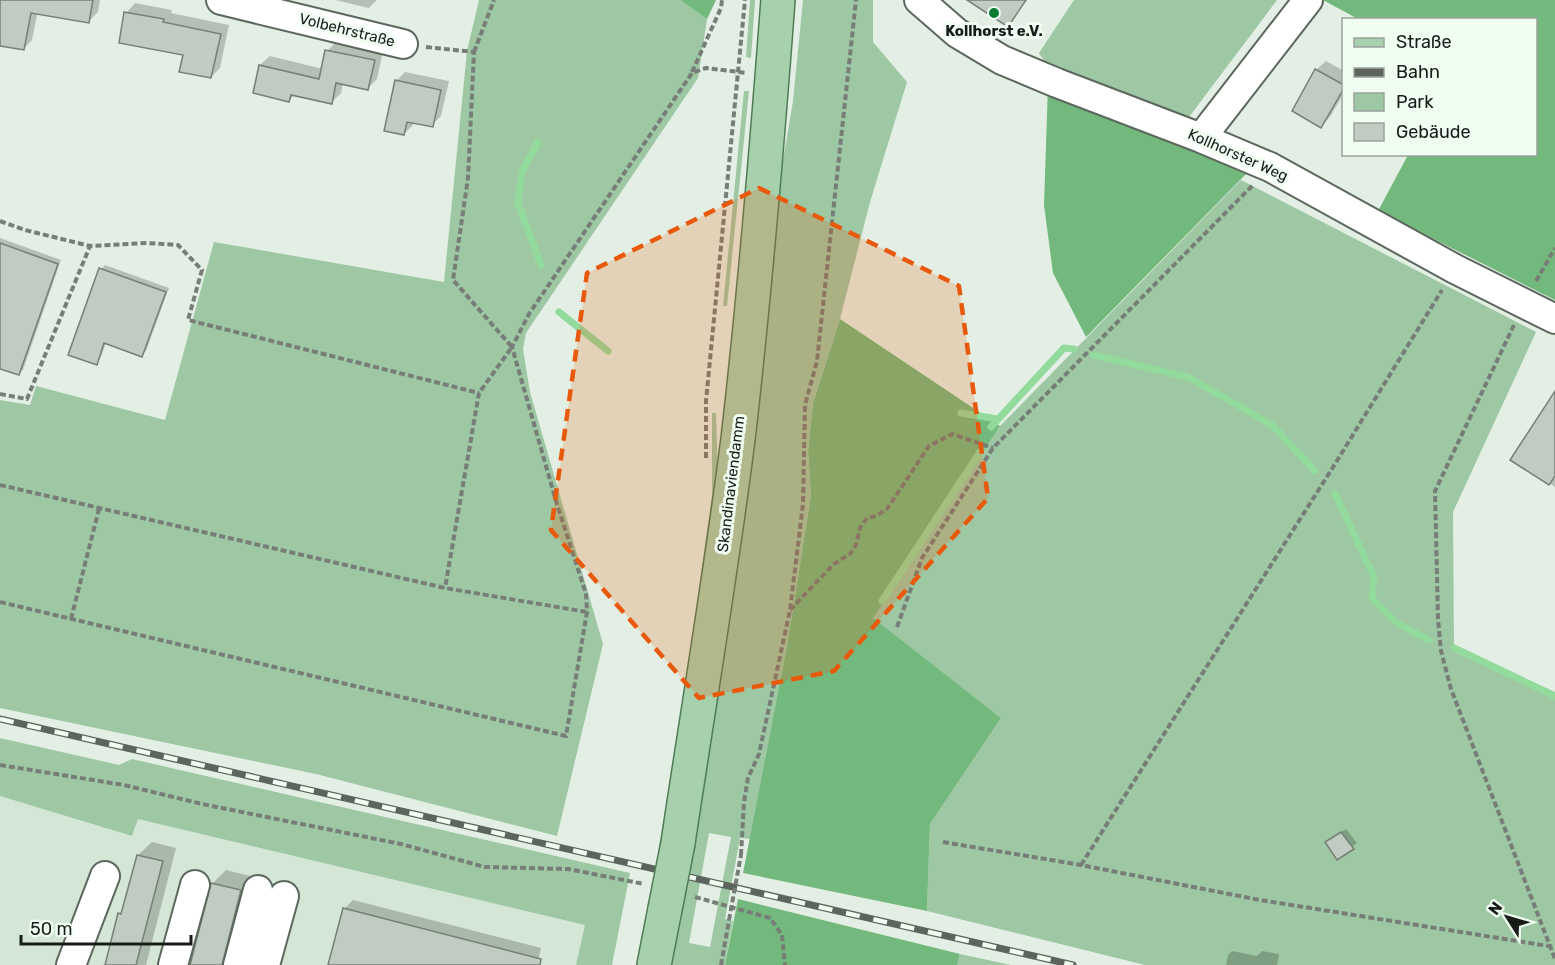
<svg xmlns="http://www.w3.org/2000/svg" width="1555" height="965" viewBox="0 0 1555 965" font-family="Rubik,sans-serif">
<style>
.built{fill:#d4e7d6}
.green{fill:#9ec7a3;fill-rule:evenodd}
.forest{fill:#73b97d}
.shadow{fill:#0003}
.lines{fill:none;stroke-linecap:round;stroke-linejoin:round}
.stream{stroke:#93da9d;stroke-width:7}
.building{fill:#c0ccc1;stroke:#747f75;stroke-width:1.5}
.minor-casing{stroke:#5c675d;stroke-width:32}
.major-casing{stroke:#4f7c55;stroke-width:36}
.path{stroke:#767e77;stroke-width:4;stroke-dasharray:6 3;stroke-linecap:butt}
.minor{stroke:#fff;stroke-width:28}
.major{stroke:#a7d0ad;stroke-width:33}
.rail-casing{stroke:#5d645e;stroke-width:7}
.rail{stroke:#f0fdf1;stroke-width:4.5;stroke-dasharray:14;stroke-linecap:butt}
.major-bridge-casing{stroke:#4f7c55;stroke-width:36;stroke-linecap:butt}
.path-bridge{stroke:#767e77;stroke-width:4;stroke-dasharray:6 3;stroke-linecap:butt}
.major-bridge{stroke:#a7d0ad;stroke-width:33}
.marked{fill:#e8590c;fill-opacity:0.2;stroke:#e8590c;stroke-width:4.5;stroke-dasharray:12 8;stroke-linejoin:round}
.poi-dot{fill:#0a7b31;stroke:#f0fdf1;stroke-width:2}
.labels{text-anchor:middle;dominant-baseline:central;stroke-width:6;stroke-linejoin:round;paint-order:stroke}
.street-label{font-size:15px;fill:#181c19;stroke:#f0fdf1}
.poi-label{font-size:15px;font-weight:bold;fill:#181c19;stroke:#f0fdf1}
</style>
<rect width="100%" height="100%" fill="#e3efe4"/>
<!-- built -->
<path class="built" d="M0,796L132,836L138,819L585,925L576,965H0Z"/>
<!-- green -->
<path class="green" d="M479,0H680L707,19L698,78L526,333L523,349L530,392L603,644L557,836L316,774L0,708V400L30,405L36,386L165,420L214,242L444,282L467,51Z
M750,0H755L751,58L746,57Z
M803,0H873V42L907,82L870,202L840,319L813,403L808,451L811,495L787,646L750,839L740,838L725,919L733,921L725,965H666L772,226L793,101ZM709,833L731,837L710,947L689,943Z
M1074,0H1277L1186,121L1048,67L1039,53Z
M744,91H749L727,306H723Z
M1241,180L1536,332L1453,512L1454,648L1555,696V965H1145L927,911L930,824L1001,718L872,618L1000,426Z
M712,413H716L718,476L662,855L658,854L687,674L712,495Z
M0,738L119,765L132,759L630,873L612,965H576L585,925L138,819L132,836L0,796Z
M960,954L1011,965H957Z"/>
<!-- forest -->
<path class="forest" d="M680,0H716L707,19Z
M1323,0H1555V300L1378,211L1408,155L1536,154V20L1358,19Z
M1048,85L1249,171L1086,337L1053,273L1044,205Z
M840,319L1000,426L873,618L1001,718L930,824L927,911L743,873L787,646L811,495L808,451L813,403Z
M738,899L960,954L957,965H725Z"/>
<!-- shadow -->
<path class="shadow" d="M0,0H40L32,40L23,49L0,44Z
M67,0H100L98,12L89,21Z
M335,0H377L369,8Z
M135,3L172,10L171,13L229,25L220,68L211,77L184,54L126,13Z
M336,42L383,51L377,79L368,88L343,83L341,93L332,102L295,94L289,100L260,65L270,56L323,69L327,51Z
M1326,61L1344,71V93L1330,117L1321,126L1294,110L1316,70Z
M405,72L449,81L441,116L432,125L414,121L413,125L404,134L396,81Z
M0,238L61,260L23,370L18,374L0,367Z
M105,265L169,288L146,351L141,355L106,343L100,359L96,363L101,269Z
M1555,394V487L1512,460Z
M1346,829L1357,843L1337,858L1331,839Z
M152,842L176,848L146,965H103L107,963L120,914L124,909L138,855Z
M226,870L254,877L234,965H192L212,884Z
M353,900L541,948L537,965H329L344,909Z
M1232,951L1257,956L1262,951L1279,954L1277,965H1226L1228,955Z"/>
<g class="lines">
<!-- stream -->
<path class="stream" d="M538,142L522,172L518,203L541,265
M559,312L608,351
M1093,355L1188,377L1272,425L1315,471
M961,413L998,419
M991,427L1064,348L1074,349
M1335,494L1374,577L1372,598L1397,623L1429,640
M882,601L980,452
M1454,648L1555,696"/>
</g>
<!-- building -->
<path class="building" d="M0,0H93L89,23L31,13L24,50L0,46Z
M967,0H1026L1008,27Z
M124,12L164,19L163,22L221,34L211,78L179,72L183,55L119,43Z
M325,50L375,60L368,90L336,83L332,104L291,95L289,102L253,93L259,65L319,79Z
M1315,69L1344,85V88L1321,128L1292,111Z
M395,80L441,90L433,127L407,122L404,135L384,131Z
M0,243L58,264L19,375L0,369Z
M99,268L166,292L142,357L104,343L97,365L68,355Z
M1555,391V476L1549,485L1510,460Z
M1341,832L1354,849L1337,860L1325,842Z
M137,855L163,861L136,965H105L118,913L121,914Z
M211,883L241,890L222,965H190Z
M343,908L541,959L540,965H328Z"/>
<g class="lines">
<defs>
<path id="minor" d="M221,0L403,44
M919,0L957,33L1002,60L1057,83L1201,138L1270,167L1455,269L1555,319
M1201,138L1308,0
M71,965L105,876
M173,965L195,885
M238,965L258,890
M265,965L284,896"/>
<path id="major" d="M678,843C698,709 721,574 738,439C755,293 767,146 778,0
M654,965L665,909"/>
</defs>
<!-- minor casing -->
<use href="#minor" class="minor-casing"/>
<!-- major casing -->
<use href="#major" class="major-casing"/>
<!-- path -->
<path class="path" d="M426,47L474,52L468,178L453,280L512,347L479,393L445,588
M474,52L494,0
M692,72L721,8L722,0
M0,221L25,230L90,246L147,243L178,245L202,270L188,320L479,393
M1536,281L1555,248
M1514,325L1435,491L1438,619L1441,651L1451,689L1555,959
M0,394L27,399L90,246
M706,458V401L745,0
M0,485L445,588L587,612
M0,602L566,736L587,612L586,594L556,501L512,347L529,314L692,73L706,68L747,73
M790,610L834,564L850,554L856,545L860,528L867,518L876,516L887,509L929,446L952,434L993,448
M71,619L99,509
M897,627L922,558L993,448L1253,185
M0,765L124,785L202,804L401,844L485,867L568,869L644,884
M943,842L1081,865L1260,900L1555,947
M741,855L744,802L748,778L759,754L790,610L803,504L805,405L817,361L856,0
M1081,865L1335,464L1442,290
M695,897L770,918L782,935L785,965
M721,965L729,920"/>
<!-- minor -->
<use href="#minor" class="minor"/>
<!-- major -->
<use href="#major" class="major"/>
<defs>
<path id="rail" d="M0,719L1073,965"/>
</defs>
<!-- rail casing -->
<use href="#rail" class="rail-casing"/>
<!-- rail -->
<use href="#rail" class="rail"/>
<defs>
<path id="major-bridge" d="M665,909L678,843"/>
</defs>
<!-- major-bridge casing -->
<use href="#major-bridge" class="major-bridge-casing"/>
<!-- path-bridge -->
<path class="path-bridge" d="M729,920L741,855"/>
<!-- major-bridge -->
<use href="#major-bridge" class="major-bridge"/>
</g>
<!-- marked area -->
<path class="marked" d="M759,188L959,286L988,498L834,671L699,698L551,530L587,273Z"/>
<!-- markers -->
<circle class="poi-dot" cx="994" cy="13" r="6"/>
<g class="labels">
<!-- street labels -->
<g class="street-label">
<text transform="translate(347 30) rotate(14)">Volbehrstraße</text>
<text transform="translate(1238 155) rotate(24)">Kollhorster Weg</text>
<text transform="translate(731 484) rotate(-83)">Skandinaviendamm</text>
</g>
<!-- poi labels -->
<g class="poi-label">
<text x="994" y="31">Kollhorst e.V.</text>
</g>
</g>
<!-- legend -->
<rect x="1342" y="18" width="195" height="138" fill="#f0fdf1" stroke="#9aa39b" stroke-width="1.5"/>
<rect x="1354" y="38" width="30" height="9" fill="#a7d0ad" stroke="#9aa39b" stroke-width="1.5"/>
<text x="1396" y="48" font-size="18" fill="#181c19">Straße</text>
<rect x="1354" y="68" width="30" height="9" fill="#5d645e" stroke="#9aa39b" stroke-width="1.5"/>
<text x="1396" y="78" font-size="18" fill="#181c19">Bahn</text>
<rect x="1354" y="93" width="30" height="18" fill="#9ec7a3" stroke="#9aa39b" stroke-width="1.5"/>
<text x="1396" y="108" font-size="18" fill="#181c19">Park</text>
<rect x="1354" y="123" width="30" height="18" fill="#c0ccc1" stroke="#9aa39b" stroke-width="1.5"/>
<text x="1396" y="138" font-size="18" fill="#181c19">Gebäude</text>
<!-- north arrow -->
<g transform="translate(1507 917) rotate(307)" stroke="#f0fdf1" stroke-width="4.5" paint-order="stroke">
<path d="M0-4.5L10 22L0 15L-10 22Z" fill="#181c19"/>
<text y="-9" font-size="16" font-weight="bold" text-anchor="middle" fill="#181c19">N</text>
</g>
<!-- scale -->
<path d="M21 935v9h170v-9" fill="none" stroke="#181c19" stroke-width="3"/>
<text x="30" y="935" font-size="18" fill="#181c19" stroke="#f0fdf1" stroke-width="4.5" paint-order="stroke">50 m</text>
</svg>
